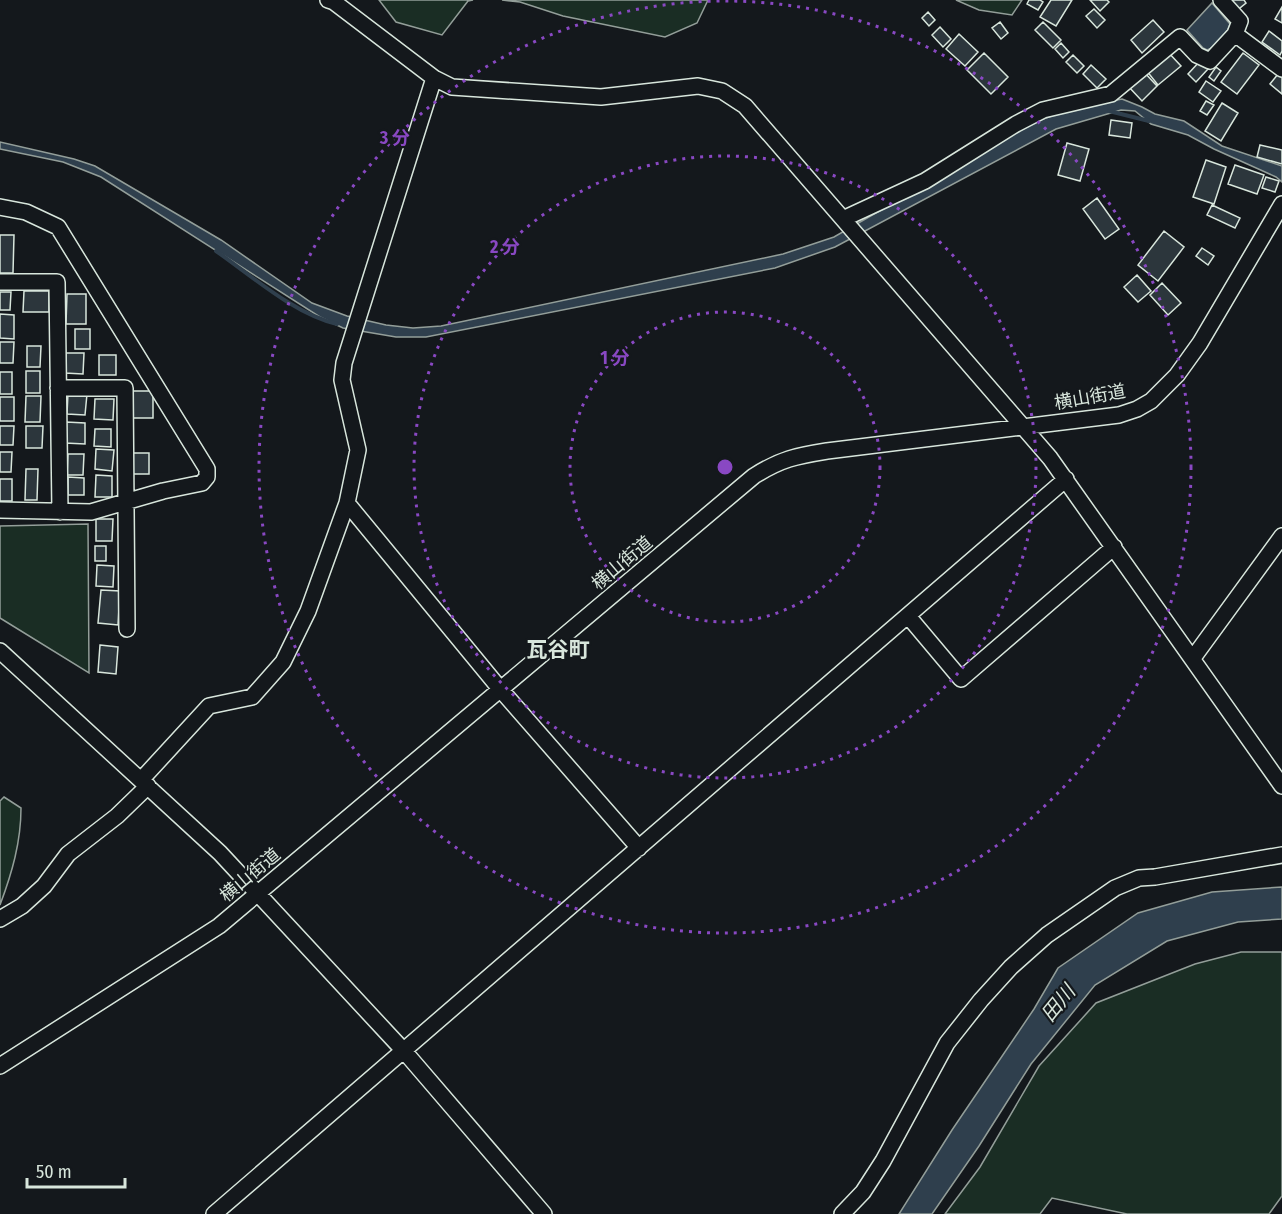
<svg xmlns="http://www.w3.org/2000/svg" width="1282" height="1214" viewBox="0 0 1282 1214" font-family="'Fira Sans Condensed','Noto Sans JP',sans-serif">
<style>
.green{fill:#1a2d24;stroke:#939e99;stroke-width:1.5}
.water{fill:#2f3f4d;stroke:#939e99;stroke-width:1.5}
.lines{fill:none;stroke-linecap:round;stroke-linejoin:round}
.stream{stroke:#2f3f4d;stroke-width:4}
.building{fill:#2c363c;stroke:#d8e6dc;stroke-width:1.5}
.minor-casing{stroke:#d8e6dc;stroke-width:18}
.minor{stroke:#14181c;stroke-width:15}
.ring{fill:none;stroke:#8948c3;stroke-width:3;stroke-dasharray:3 6}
.labels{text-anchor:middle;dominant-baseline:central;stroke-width:4.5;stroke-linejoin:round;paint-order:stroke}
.street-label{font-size:18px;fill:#d8e6dc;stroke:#14181c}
.water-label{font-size:20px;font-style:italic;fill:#d8e6dc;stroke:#14181c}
.quarter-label{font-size:21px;font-weight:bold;fill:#d8e6dc;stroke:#14181c}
.centre{fill:#8948c3;stroke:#14181c;stroke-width:3}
.ring-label{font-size:18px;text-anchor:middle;font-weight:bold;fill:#8948c3;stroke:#14181c;stroke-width:4.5;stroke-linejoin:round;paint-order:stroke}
</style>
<rect width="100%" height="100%" fill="#14181c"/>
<!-- green -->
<path class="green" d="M379,0H473L468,1L442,35L396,22Z
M502,0H708L697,23L665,37L563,16L520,2Z
M956,0H1022L1012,15L979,10Z
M88,524L89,673L0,618V526Z
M4,797L21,808C21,842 12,873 0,905V801Z
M1241,952H1282V1196L1269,1214H1127L1052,1198L1040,1214H945L980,1167L1039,1066L1096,1003L1195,964Z"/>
<!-- water -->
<path class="water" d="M1212,3L1230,24C1228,33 1216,47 1207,50L1203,48L1187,30Z
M1122,99L1142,107L1155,114L1184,121L1222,146L1282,166V182L1276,177L1214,149L1188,135L1151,124L1135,111L1121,110L1056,129L835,247L775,268L426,337H396L343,328L320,317L101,177L63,162L0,149V142L74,159L95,166L221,240L312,303L347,316L386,325L413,328L441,326L783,254L834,237L1035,122L1068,110Z
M1282,887V919L1238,922L1167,941L1095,985L1031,1064L979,1146L932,1214H899L952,1130L1034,1009L1058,968L1138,913L1212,892Z"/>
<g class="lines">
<!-- stream -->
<path class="stream" d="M1109,111L1149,121
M216,251C252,276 294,314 337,324"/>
</g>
<!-- building -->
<path class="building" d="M1029,0H1040L1043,2L1038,10L1027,4Z
M1051,0H1072L1056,26L1040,17Z
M1090,0H1107L1109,2L1100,11Z
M1225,0H1244L1246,3L1235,12Z
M1282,7V23L1275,19Z
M1094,9L1105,20L1097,28L1086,16Z
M928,12L935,20L929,26L922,18Z
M1153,20L1164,32L1142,53L1131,40Z
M1000,22L1008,33L1001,39L992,28Z
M1043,22L1061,40L1053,48L1035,30Z
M940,27L951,39L943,47L932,35Z
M1269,31L1282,41V51L1280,55L1262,42Z
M959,34L978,52L965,66L946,49Z
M1061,43L1069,52L1063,58L1055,49Z
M1167,51L1181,66L1158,85L1146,70Z
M984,53L1008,77L991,94L967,70Z
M1243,53L1259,65L1237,94L1221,82Z
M1073,55L1084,66L1077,73L1066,62Z
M1200,61L1208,69L1196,82L1188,74Z
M1091,65L1106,79L1097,88L1083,74Z
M1216,67L1221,71L1214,81L1209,77Z
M1144,72L1157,86L1142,101L1128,86Z
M1278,74L1282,78V94L1270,84Z
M1206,81L1221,91L1213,102L1199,92Z
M1206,101L1214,105L1207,115L1200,111Z
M1222,103L1238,113L1221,141L1205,131Z
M1111,120L1132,123L1130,138L1109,135Z
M1067,143L1089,149L1080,181L1058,175Z
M1260,145L1282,150V164L1257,157Z
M1206,160L1226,167L1214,204L1193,197Z
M1235,165L1264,175L1257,194L1228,184Z
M1266,177L1279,181L1275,192L1262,188Z
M1097,198L1119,229L1105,239L1083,209Z
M1212,205L1240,218L1235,228L1207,215Z
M1164,231L1184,247L1158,281L1138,265Z
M0,235H14L13,273H0Z
M1202,248L1214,256L1208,265L1196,256Z
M1137,275L1151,291L1138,302L1124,287Z
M1162,283L1181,303L1168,315L1150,295Z
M24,291H49V312H23Z
M0,292H11L10,310H0Z
M67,294H86V324H66Z
M0,314L14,315V339L0,338Z
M75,329H90V349H75Z
M0,342H14L13,363H0Z
M27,346H41L40,367H27Z
M66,353H84L83,374L65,373Z
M99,355H116V375H99Z
M26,371H40V393H26Z
M0,372H12V394H0Z
M133,391H153V418H133Z
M68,393L87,394L85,415L67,414Z
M26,396H41L40,422H25Z
M0,397H14V421H0Z
M95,399H114L113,420L94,419Z
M66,422L85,423V444L65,443Z
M0,426H14L13,445H0Z
M26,426H43L42,448H26Z
M95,429H111V447L94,446Z
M96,449L114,450L112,471L95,469Z
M0,452H12L11,472H0Z
M133,453H149V474H133Z
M68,454H84L83,475H67Z
M26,469H38L37,500H25Z
M96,475L112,476V497H95Z
M68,477L84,478V495H68Z
M0,479H12V501H0Z
M96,519H113L112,541H96Z
M95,546H106V561H95Z
M97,565L114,566L113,587L96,586Z
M101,590L120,591L118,625L98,623Z
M100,645L118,647L116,674L98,672Z"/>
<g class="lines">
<defs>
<path id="minor" d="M328,0L334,2L434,78L452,87L601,97L698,86L722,91L745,106L1050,458L1282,786
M1221,0L1240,21L1235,34
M0,207L26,212L58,227L207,469V477L202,483L163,491L91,512L0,510
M843,219L925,181L1016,124L1043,110L1111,94L1180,37L1197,55L1210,61L1235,34L1282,69
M0,282H57L60,512
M58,388H125L127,629
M347,503L501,690L639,848
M908,616L961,679L1114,547
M0,651L220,853L404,1051L544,1214
M1193,658L1282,536
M141,780L209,706L252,697L283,662L308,611L347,503L358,450L342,380L344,363L434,78
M0,919L22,906L44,886L68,854L117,816L148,786
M0,1066L219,926L754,476C781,459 796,456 827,451L1119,415L1137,409L1151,401L1177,375L1200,343L1282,204
M214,1214L1066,479
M842,1214L863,1192L883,1161L947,1043L981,1000L1011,967L1047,935L1115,888L1139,878L1155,877L1282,855"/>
</defs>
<!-- minor casing -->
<use href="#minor" class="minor-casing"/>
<!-- minor -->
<use href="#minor" class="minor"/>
</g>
<!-- distance rings -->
<g class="ring">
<circle cx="725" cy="467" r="155"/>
<circle cx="725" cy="467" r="311"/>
<circle cx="725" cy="467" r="466"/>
</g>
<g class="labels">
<!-- street labels -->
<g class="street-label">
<text transform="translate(1090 397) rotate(-10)">横山街道</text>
<text transform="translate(622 563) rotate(-40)">横山街道</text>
<text transform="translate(250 875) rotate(-40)">横山街道</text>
</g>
<!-- water labels -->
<g class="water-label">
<text transform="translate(1058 1003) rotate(-51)">田川</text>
</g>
<!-- quarter labels -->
<g class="quarter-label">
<text x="558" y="650">瓦谷町</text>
</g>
</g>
<circle cx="725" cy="467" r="9" class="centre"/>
<g class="ring-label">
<text x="395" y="144">3 分</text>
<text x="505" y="253">2 分</text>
<text x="615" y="364">1 分</text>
</g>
<!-- scale -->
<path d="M27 1178v9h98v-9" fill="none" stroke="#d8e6dc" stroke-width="3"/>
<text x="36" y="1178" font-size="18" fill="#d8e6dc" stroke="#14181c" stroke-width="4.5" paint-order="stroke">50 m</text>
</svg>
